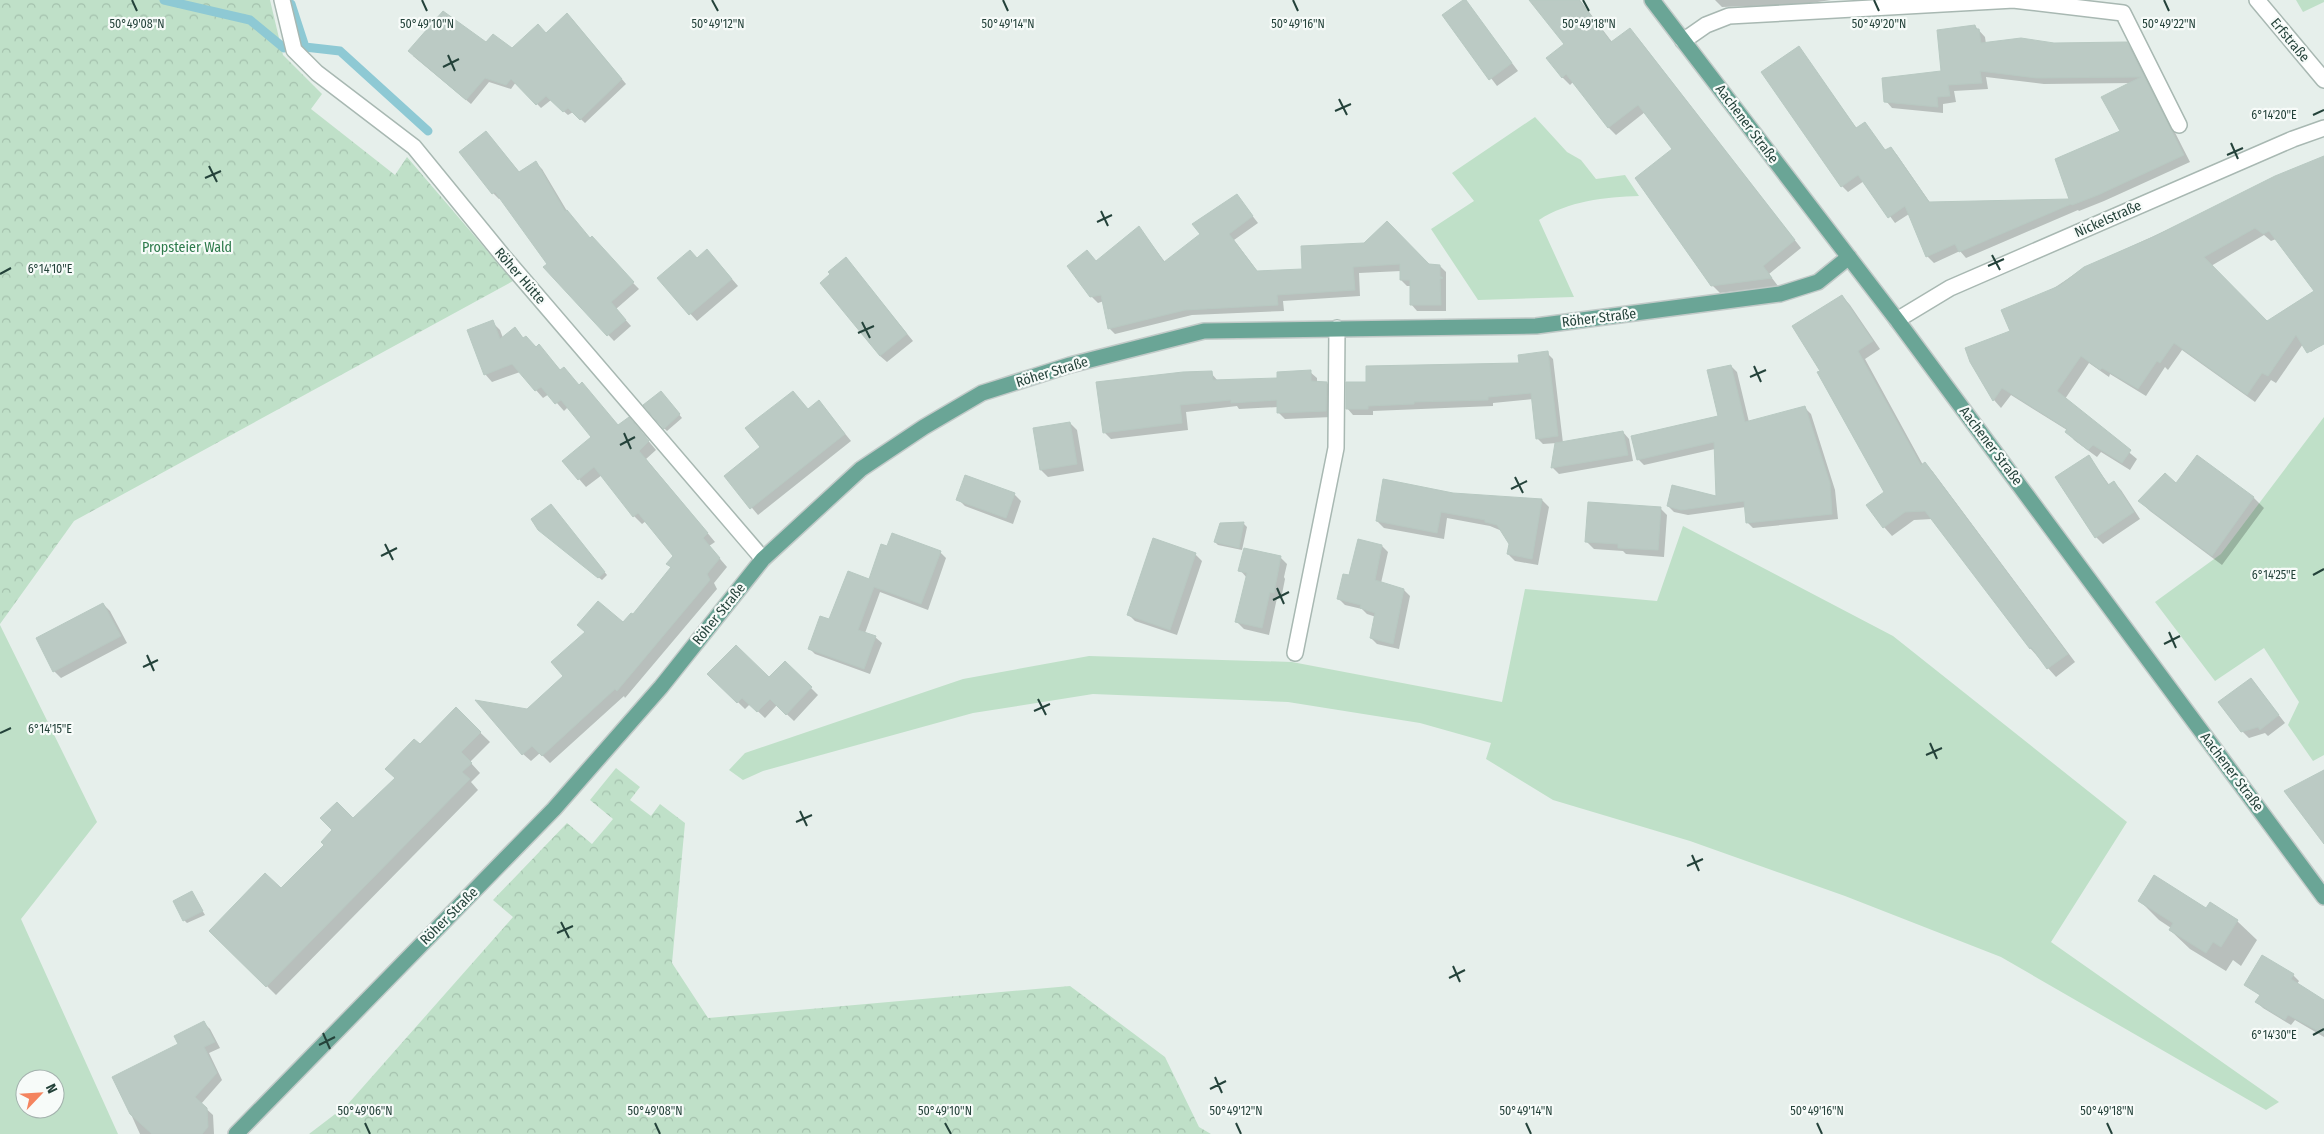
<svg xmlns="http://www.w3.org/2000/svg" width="2324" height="1134" viewBox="0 0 2324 1134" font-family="'Fira Sans Condensed',sans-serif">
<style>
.green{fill:#bfe0c8;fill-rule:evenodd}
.forest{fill:url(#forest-crowns)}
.shadow{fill:#0003;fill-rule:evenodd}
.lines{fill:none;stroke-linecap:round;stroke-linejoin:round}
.stream{stroke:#8ec9d4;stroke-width:9}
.building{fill:#bbcac4;stroke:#b8c9c2;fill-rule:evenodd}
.minor-casing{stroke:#a8b8b2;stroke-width:18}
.major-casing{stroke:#c2cac8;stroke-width:18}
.minor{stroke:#fff;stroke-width:15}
.major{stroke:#6aa596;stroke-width:15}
.ticks{fill:none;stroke:#24423a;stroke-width:2}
.labels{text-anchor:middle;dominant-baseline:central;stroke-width:4.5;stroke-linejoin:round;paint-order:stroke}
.street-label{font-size:14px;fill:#24423a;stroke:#f7fbf9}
.park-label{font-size:14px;fill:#2d7a4b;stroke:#f7fbf9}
.ticks-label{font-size:12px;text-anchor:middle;fill:#24423a;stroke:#f7fbf9;stroke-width:4.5;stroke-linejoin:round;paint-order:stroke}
</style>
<defs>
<pattern id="forest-crowns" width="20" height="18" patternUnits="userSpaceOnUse" patternTransform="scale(1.25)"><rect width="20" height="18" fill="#bfe0c8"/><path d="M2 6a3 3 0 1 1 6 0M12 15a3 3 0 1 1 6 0" fill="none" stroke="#a4c1ad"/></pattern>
</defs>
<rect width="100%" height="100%" fill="#e6efeb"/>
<!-- green -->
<path class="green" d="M2296,0H2324V2L2303,12Z
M1535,117L1567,152L1581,160L1596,179L1625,175L1639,196C1605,197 1568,201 1539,220L1574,297L1478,300L1431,229L1474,201L1452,173Z
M2324,417V755L2313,761L2288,725L2299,702L2264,648L2215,681L2155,602L2221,554Z
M1683,526L1893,636L2127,822L2051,942L2279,1102L2266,1110L2001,957L1845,896L1690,841L1553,800L1486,759L1491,743L1420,723L1288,702L1093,694L973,713L763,771L743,780L729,770L745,753L963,679L1089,656L1292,662L1502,702L1525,589L1657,601Z
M0,625L97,822L21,919L118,1134H0ZM25,1079H55V1109H25Z"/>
<!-- forest -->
<path class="forest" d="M0,0H270L283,55L322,94L311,109L395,175L407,157L513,281L74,521L0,624Z
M616,768L640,787L630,800L651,816L660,804L685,823L672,963L708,1018L1070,986L1165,1057L1199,1127L1211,1134H309L347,1105L513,917L493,900L567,823L592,844L613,819L590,800Z"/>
<!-- shadow -->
<path class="shadow" d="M1465,0L1518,71L1497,86L1444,16Z
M1531,0H1580L1612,42L1637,37L1801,248L1769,274L1778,286L1720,293L1712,285L1674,149L1645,112L1616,135L1609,128L1573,82L1570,85L1562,77L1565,45Z
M1715,0H1714H1831L1804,4L1722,7Z
M572,19L626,84L585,123L573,112L568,115L551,100L541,108L516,82L511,89L489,82L471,104L413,56L486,44L512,49L546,35Z
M1975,26L1985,37L1986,44H2127L2133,50L2190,162L2104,201L2079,211L2078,210L1966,258L1960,251L1934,263L1927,256L1909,214L1895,223L1864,181L1848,192L1842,186L1799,48L1857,129L1864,124L1886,151L1891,148L1897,155L1931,204L2071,200L2122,132L2132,83L2044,84L1986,77L1988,89L1954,91L1956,102L1943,104V113L1892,108L1886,101L1943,72Z
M486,132L520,173L536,163L542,169L567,211L590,239L639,289L616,309L631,326L614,341L545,267L549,264L501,198L499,199L493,193L461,152Z
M2324,158V343L2311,352L2303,344L2276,383L2271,380L2255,402L2182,350L2168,370L2165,367L2146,396L2110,374L2109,377L2089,363L2065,399L2137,459L2130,470L2101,452L2097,457L2074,440L2067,430L2011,395L2001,408L1994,400L1971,361L2011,331L2048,292L2084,268ZM2264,235L2271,241L2276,239L2316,291L2267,322L2211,266Z
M1237,196L1258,223L1234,240L1258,272L1303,270L1302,247L1440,266L1446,272V311H1417L1411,304V286H1407L1401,280V271L1359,273L1360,296L1283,301L1284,311L1192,315L1115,334L1109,328L1104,301L1098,303L1091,296L1097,262L1139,228L1165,262L1202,234Z
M714,258L738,286L697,321L658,278Z
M846,259L913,341L887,362L880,356L832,275Z
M1842,296L1850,305L1880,349L1865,359L1923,465L1925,463L1933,472L2075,662L2056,677L2030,648L1932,519L1914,520L1892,536L1884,527L1886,492L1822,371Z
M492,322L500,330L503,338L515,329L524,339L546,354L561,371L580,386L619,426H636L656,450L646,459L715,542L709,546L727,567L714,583L717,589L625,698L624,696L550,763L540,753L531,761L523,754L528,710L633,616L672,568L674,556L646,521L642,524L634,516L602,475L586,487L579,479L593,437L568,407L564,411L549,394L543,398L520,372L492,382L485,374Z
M1547,353L1553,359L1563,443L1623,432L1629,439L1633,461L1559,474L1553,468L1557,443L1543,444L1537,438L1533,399L1493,403V406L1373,411V415H1353L1347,408L1368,383L1520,364Z
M1731,366L1737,372L1749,422L1805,408L1811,414L1835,490L1838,519L1753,528L1747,522L1746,507L1688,515L1674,512L1668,506L1718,498L1715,449L1644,465L1638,459L1720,417Z
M1310,372L1317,378V383H1327L1333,389L1332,417L1285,419L1278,412V407L1239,409L1237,406L1186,412L1188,430L1111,439L1105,433L1211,373L1218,381L1278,379Z
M664,396L682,418L667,431L664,428Z
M825,409L851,441L758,515L725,476L808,410Z
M1070,423L1077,430L1084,471L1048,477L1041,470Z
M2088,456L2110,486L2114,483L2121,490L2140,519L2103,544L2096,537Z
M2197,457L2254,498L2264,508L2222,565L2150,511L2140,501L2176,485Z
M1014,494L1021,501L1013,524L965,506L958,499Z
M1453,494L1542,500L1549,507L1538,565L1515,561L1508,554L1510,543L1502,531L1490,526L1447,518L1444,539L1384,528L1377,521Z
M1660,508L1667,515L1664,557L1626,554L1623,551L1594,549L1587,542Z
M554,509L607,575L602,580L543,533Z
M1244,524L1247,527L1242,550L1218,545L1215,542L1221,525Z
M1382,546L1388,552L1381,583L1404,590L1410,596L1399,649L1377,644L1371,638L1376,617L1367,614L1362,609L1345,605L1339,599L1350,577Z
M940,552L946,558L928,610L880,592L865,633L875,637L882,643L870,674L815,654L809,648L830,621L869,581Z
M1195,554L1202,561L1177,635L1135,621L1129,615Z
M1280,557L1287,564L1284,577L1285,579L1281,599L1277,598L1269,635L1244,629L1237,622L1247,578L1240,570Z
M103,604L110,611L127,643L61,678L54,671Z
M785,662L818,695L794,721L777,705L765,718L750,704L745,709L709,674L769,679Z
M2251,679L2285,723L2268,736L2265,733L2249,738L2242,731Z
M456,709L490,742L470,762L480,773L471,782L478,790L276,995L211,931L281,890L397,778L420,746Z
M192,893L205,915L187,923L184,920Z
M2139,900L2206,910L2237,921L2257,940L2241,966L2233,960L2226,971L2190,949L2170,930L2171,928L2159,920Z
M2293,975L2299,981L2297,984L2324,1001V1037L2295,1020L2291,1025L2263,1008L2257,1002L2261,996L2246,984Z
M204,1023L210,1029L220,1048L209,1053L222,1080L201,1104L213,1115L214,1134H140L114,1077L179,1045Z"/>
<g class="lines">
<!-- stream -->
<path class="stream" d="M164,0L250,20L284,48
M291,4L305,47L340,51L428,131"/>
</g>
<!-- building -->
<path class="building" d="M1463,0H1466L1512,63L1489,80L1442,15Z
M1529,0H1579L1611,42L1630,28L1795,240L1763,266L1772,278L1711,286L1635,178L1672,149L1638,105L1608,128L1566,74L1562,78L1546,58L1564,44Z
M443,11L486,42L493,34L512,48L538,24L546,33L567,13L622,79L580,120L568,108L563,112L546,96L536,105L511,79L506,85L485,78L466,100L408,51Z
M1975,25L1976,29H1979L1981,43L2021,38L2054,43L2127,42L2184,155L2098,195L2072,205L2071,204L1959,252L1955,244L1926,257L1905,206L1888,218L1858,175L1841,187L1761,72L1799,46L1856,128L1865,122L1885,150L1891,147L1929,202L2069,199L2055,159L2120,131L2101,97L2141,77L2037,78L1980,71L1982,83L1948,85L1950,96L1937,97L1938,107L1884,102L1882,78L1941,71L1937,30Z
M486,131L519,172L536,161L565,211L567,210L590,238L592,236L634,282L611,302L626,320L607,336L543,267L547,264L495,192L492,194L459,152Z
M2324,156V344L2307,353L2296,335L2268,376L2262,373L2247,395L2174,343L2160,363L2157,361L2138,389L2102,368L2100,370L2081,356L2057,391L2131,450L2122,463L2093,445L2088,450L2065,432L2067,429L2002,388L1993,401L1970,362L1965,348L2010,331L2001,310L2059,286L2084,267L2153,237L2275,176ZM2255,228L2263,234L2269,231L2314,291L2267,321L2204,257Z
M1237,194L1253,216L1229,234L1257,271L1302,269L1301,246L1364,243L1387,221L1429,264L1440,265V276L1443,278L1440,279L1441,305H1410V280H1400V264L1353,267L1355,290L1277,295L1278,305L1185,310L1108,329L1101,295L1090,297L1067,266L1087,250L1096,261L1139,226L1164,262L1200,234L1192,224Z
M707,249L732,279L689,315L657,278L690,250L697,258Z
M846,257L907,334L880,356L820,283L830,274L828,272Z
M1842,295L1873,341L1858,351L1921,465L1925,462L2068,654L2047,669L2031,647L2030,649L1925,511L1905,512L1883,528L1866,505L1884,492L1817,372L1820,371L1792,326Z
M493,320L500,339L515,327L523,338L526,336L536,347L539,344L560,370L564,367L579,385L582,382L618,425L629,417L649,441L639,451L708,533L703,538L720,558L707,574L710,580L617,691L615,689L542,756L532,746L522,755L475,700L527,709L563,676L551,662L585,632L577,625L598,601L623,622L631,613L633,614L671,567L666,564L673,556L638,513L633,517L594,467L578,480L562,461L591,437L561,400L555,404L541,387L535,391L512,364L484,375L467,330Z
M1548,351L1558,436L1536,439L1531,393L1488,397V400L1414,402V404L1368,406V409H1346V382H1366V366L1519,363L1518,355Z
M1731,365L1745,422L1805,406L1830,483L1832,514L1746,523L1744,501L1681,510L1667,506L1672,485L1716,496L1714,442L1637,460L1631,436L1718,416L1707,370Z
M1311,370V381L1327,382L1326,411L1277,413V400L1231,403V400L1180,405L1182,423L1103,433L1096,382L1183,372L1212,371L1213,380L1277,378V372Z
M661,391L680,414L664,429L643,405Z
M793,391L808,409L819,400L845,434L750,509L724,476L760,447L745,428Z
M1070,422L1077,464L1040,470L1033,428Z
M1623,431L1628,455L1551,468L1555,443Z
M2089,455L2108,485L2114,481L2134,512L2095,538L2055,477Z
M2197,455L2254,497L2212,556L2138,501L2165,473L2176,483Z
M965,475L1015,493L1006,518L956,500Z
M1383,479L1453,493L1542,499L1532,559L1507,554L1509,544L1497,525L1485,522V520L1441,512L1437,533L1376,521Z
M1588,502L1661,507L1658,550L1618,548V544L1585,542Z
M551,504L605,572L598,578L538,530L531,519Z
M1244,522L1239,548L1214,542L1220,523Z
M892,533L941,551L921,604L874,587L858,630L876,636L864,669L808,649L820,616L829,619L848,571L869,579L881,544L887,546Z
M1153,538L1196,553L1170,630L1127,615Z
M1358,539L1382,545L1375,580L1404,589L1393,644L1370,638L1375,613L1360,608L1361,605L1337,599L1343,574L1349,575Z
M1244,548L1281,556L1274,593L1270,592L1262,628L1235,622L1247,573L1238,571Z
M103,603L121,636L53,672L36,638Z
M736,645L769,677L785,661L812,687L786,715L770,699L757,712L742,698L737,703L707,674Z
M2251,678L2279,715L2260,730L2258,727L2241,732L2218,702Z
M456,707L481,732L461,752L472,763L462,772L470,779L266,987L209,931L265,873L281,888L324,845L321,842L332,830L320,818L337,802L353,818L395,778L385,769L414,739L420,744Z
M2324,770V844L2284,791Z
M2154,875L2206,908L2210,902L2238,920L2221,947L2213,942L2206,953L2169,930L2173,923L2138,901Z
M192,891L203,911L183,921L173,901Z
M2262,955L2294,974L2291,979L2324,1000V1034L2288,1015L2285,1020L2255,1002L2260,995L2244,985Z
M204,1021L215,1042L204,1047L217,1073L195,1097L207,1108L208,1127L202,1134H152L130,1114L112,1077L178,1044L174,1036Z"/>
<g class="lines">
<defs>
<path id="minor" d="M282,0L294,50L317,73L414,147L503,256L763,559
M2013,0L2123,13L2179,125
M2257,0L2324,80
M1683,41L1706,25L1729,16L2014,0
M1897,320L1950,288L2293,139L2324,128
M1295,653L1336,448L1337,328"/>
<path id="major" d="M1652,0L1897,320L2324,897
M236,1134L554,809L661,687L763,559L861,469L924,427L982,393L1070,365L1204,331L1536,326L1780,294L1818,282L1849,257"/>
</defs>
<!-- minor casing -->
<use href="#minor" class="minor-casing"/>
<!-- major casing -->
<use href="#major" class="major-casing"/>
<!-- minor -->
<use href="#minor" class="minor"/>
<!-- major -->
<use href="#major" class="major"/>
</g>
<!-- ticks -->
<path class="ticks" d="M132,0L137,11M422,0L427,11M712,0L718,11M1003,0L1008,11M1293,0L1298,11M1583,0L1589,11M1874,0L1879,11M2164,0L2169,11M448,55L455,71M443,67L459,59M1339,99L1347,115M1335,111L1351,104M2313,115L2324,110M2231,143L2238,159M2227,155L2243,148M209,166L217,182M205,178L221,171M1101,211L1108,226M1097,222L1112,215M1992,255L2000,270M1988,266L2004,259M0,274L11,268M862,322L870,338M858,333L874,326M1754,366L1761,382M1750,377L1766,370M624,433L631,449M620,445L635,437M1515,477L1523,493M1511,489L1527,481M385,544L393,560M381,556L397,548M2313,575L2324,569M1277,588L1284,604M1273,600L1289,592M2169,632L2176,648M2164,644L2180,636M147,655L154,671M143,667L158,660M1038,699L1046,715M1034,711L1050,704M0,733L11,728M1930,743L1937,759M1926,755L1942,748M800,811L807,826M796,822L812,815M1692,855L1699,871M1687,866L1703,859M561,922L569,938M557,933L573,926M1453,966L1460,982M1449,978L1465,970M323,1033L330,1049M2313,1035L2324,1029M319,1045L335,1037M1215,1077L1222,1093M1210,1089L1226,1081M365,1123L370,1134M655,1123L660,1134M945,1123L951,1134M1236,1123L1241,1134M1526,1123L1531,1134M1817,1123L1822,1134M2107,1123L2112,1134"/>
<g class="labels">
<!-- street labels -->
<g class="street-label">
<text transform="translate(2290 40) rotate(50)">Erfstraße</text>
<text transform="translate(1747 124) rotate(53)">Aachener Straße</text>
<text transform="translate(2108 219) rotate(-24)">Nickelstraße</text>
<text transform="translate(520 276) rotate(49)">Röher Hütte</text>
<text transform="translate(1599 318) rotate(-7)">Röher Straße</text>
<text transform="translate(1052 372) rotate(-17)">Röher Straße</text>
<text transform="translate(1991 446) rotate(53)">Aachener Straße</text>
<text transform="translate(719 614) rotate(-51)">Röher Straße</text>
<text transform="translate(2232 772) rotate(53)">Aachener Straße</text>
<text transform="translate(449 916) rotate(-45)">Röher Straße</text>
</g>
<!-- park labels -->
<g class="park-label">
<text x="187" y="247">Propsteier Wald</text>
</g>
</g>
<g class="ticks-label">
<text x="137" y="28">50°49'08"N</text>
<text x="427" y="28">50°49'10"N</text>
<text x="718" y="28">50°49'12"N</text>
<text x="1008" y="28">50°49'14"N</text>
<text x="1298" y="28">50°49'16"N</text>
<text x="1589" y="28">50°49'18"N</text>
<text x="1879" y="28">50°49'20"N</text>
<text x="2169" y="28">50°49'22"N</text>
<text x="2274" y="119">6°14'20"E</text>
<text x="50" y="273">6°14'10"E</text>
<text x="2274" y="579">6°14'25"E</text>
<text x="50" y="733">6°14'15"E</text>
<text x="2274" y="1039">6°14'30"E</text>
<text x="945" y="1115">50°49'10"N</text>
<text x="1236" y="1115">50°49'12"N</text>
<text x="1526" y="1115">50°49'14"N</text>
<text x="1817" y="1115">50°49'16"N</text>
<text x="2107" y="1115">50°49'18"N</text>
<text x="365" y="1115">50°49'06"N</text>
<text x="655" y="1115">50°49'08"N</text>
</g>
<!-- north arrow -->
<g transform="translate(40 1094) rotate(65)"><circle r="24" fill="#f7fbf9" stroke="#a3b1ad"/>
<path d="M0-4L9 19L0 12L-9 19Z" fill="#f4845f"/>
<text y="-8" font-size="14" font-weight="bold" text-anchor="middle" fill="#24423a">N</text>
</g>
</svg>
